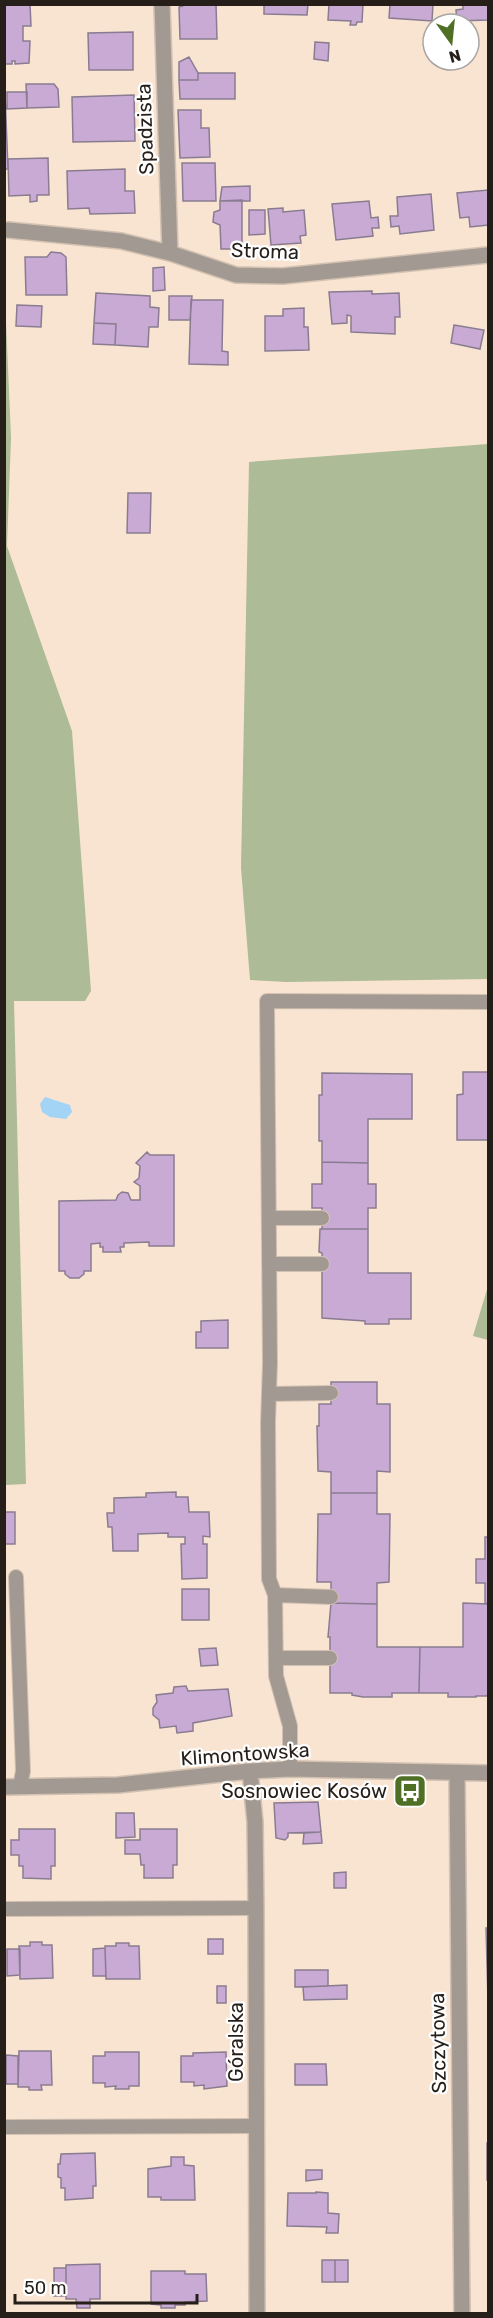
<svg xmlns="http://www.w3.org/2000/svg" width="493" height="2318" viewBox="0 0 493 2318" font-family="Rubik,sans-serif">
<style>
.green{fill:#adbb96}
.water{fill:#a3d4f5}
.building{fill:#c8aad5;stroke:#8a7c90;stroke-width:1.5}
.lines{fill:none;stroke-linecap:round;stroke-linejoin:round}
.lane-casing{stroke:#d3c1b1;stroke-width:16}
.street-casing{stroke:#d3c1b1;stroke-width:18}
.lane{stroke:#a29a92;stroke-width:14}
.street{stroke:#a29a92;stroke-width:15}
.labels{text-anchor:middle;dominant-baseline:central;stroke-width:4.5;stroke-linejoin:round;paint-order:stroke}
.street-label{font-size:20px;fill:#261f19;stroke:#fff}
.poi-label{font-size:20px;fill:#261f19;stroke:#fff;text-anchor:end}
</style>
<rect width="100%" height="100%" fill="#f9e4d2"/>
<!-- green -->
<path class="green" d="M4,274L11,438L7,546L72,731L91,991L85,1001H14L26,1484L5,1485Z
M488,444V979L286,982L250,980L241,868L249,462Z
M488,1286V1340L473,1336Z"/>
<!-- water -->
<path class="water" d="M45,1097L70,1105L72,1112L66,1119L50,1117L42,1112L40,1104Z"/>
<!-- building -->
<path class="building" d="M4,4H30L31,26H23V41H30L29,63L15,64V61H12V64H4Z
M183,4H216L217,39H180L179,7L183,6Z
M264,4H308L307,15L264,14Z
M329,4H363L362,22H357L356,25H350L351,21L328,20Z
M390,4H433L432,21L389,18Z
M463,4H488V20L457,21L456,10L463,9Z
M133,32V70H89L88,33Z
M315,42L329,43L328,61L314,59Z
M189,57L198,73V80H179V62Z
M198,73H235V99H180L179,80H198Z
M26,84H54L58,89L59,107L27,108Z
M7,92H27V108L7,109Z
M4,94H5L8,169H4Z
M134,95L135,141L73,142L72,97Z
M178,110H201V128H209L210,157L180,158Z
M48,158L49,195H37V201L30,202V195L9,196L8,159Z
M182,163H215L216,201H183Z
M125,169V191H134L135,213L90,214L89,208L68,209L67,171Z
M250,186V201H220L222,187Z
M488,190V225L470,227L469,217L460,218L457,193Z
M431,194L434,230L400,234L399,226L391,227L390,216H398L397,197Z
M242,200V249H221L220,225L213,222L214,212L220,210V201Z
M369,201L371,218L378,217L379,228H372L373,236L336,240L332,204Z
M283,208V212L304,210L306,235L300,236L301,243L271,245L268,209Z
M249,210H265V234L249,235Z
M51,252L61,253L66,257L67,295H26L25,257H47Z
M164,267L165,290L153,291V268Z
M372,291V294L399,293L400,317H395V334L351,332V316L347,315V323L332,324L329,292Z
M96,293L150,296V307L159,308L158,327H149L148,347L115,345L116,324L94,323Z
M169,296H192L190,320H169Z
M191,300H223L222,351L228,352V365L189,364Z
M17,305L42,306L41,327L16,326Z
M304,308V327H308L309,350L265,351V316H283V309Z
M94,323L116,324L115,345L93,344Z
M454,325L484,330L480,349L451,343Z
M128,493H151L150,533H127Z
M463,1072H488V1140H457V1095L463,1094Z
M322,1073L412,1074V1119H368V1163L322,1162V1141H319V1095H322Z
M147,1152L150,1155H174V1246H149V1242L124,1243V1247H120L121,1252H103V1247H100V1243L91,1244V1271H84V1274L79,1278H70L65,1274V1271H59V1201L116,1200L118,1195L122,1192L128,1193L131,1200H140V1186L134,1182L139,1178L140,1166L136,1163Z
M322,1162L368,1163V1184H376V1208H368V1229H322V1208H312V1184H322Z
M320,1229H368V1273H411V1319H389V1324H365V1321L322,1318V1253L319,1252Z
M228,1320V1348H196V1332H201V1321Z
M331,1382H377V1404H390V1472L377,1471V1493H331V1472L318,1471L317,1426H319V1404H331Z
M176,1492V1497H188L189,1512H209L210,1537L203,1536V1544H207V1578L182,1579L181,1544H185V1537H168V1533L138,1534V1551H113L112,1527H108L107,1513H114V1498L146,1497V1493Z
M331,1493H377V1514H390L389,1582L377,1583V1604L331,1603V1582H317L318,1514H331Z
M4,1512H15V1544H4Z
M485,1537H488V1604L485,1603V1583H476V1559H485Z
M182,1589H209V1620H182Z
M331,1603L377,1604V1647H420L419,1693H392V1697H363L352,1695V1693H330V1637H328Z
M463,1603L488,1604V1693L487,1696H476V1697H448V1693H419L420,1647H463Z
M216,1648L218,1665L201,1666L199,1649Z
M186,1686L188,1691L228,1689L232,1716L193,1723V1731L177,1733L176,1726L160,1728L159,1720L153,1715V1708L157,1702L156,1695L173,1693L174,1687Z
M318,1802L321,1832L288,1833V1837L285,1840L276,1838L274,1803Z
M116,1813H134L135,1837L116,1838Z
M19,1829H55V1866H51V1879L23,1878V1866H19V1855H11V1840H19Z
M140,1829H177V1865H173V1878H144V1865H141L140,1854H125V1840H140Z
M321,1832L322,1843L303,1844L304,1833Z
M346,1872V1888H334V1873Z
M486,1928H488V2000Z
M208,1939H223V1954H208Z
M30,1942H42V1945H52L53,1978L20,1979L19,1946H30Z
M116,1943H129V1946H139L140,1979H106L105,1946H116Z
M105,1948L106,1976H93V1949Z
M7,1949H20V1975L7,1976Z
M295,1970H328V1986L295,1987Z
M347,1985V1999L304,2000L303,1987Z
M217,1986H226V2003H217Z
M19,2051H51L52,2085H41L42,2090H29V2087H18Z
M105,2052H139V2086H129V2089H115L116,2086L105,2087V2083H93V2056H105Z
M226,2052L227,2086L204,2089V2085L194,2086V2082H181V2056H193V2053Z
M6,2055L18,2056V2084H6Z
M295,2064H326L327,2085H295Z
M487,2143H488V2180H487Z
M95,2153L96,2186H93V2198L65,2200V2188H61V2178L58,2177V2164H60L61,2154Z
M171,2157H184V2165L194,2166L195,2200H161V2197H148V2169L171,2166Z
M306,2170H322V2179L306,2181Z
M316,2192L328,2193V2213L339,2214L338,2233H326L327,2227L287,2226L288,2193H316Z
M322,2260H335V2282H322Z
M335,2260H348V2282H335Z
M100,2264V2299H90V2308H77L76,2299H66V2265Z
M54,2268H66V2296H54Z
M151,2271H185V2274H206L207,2301L185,2302V2305H175V2308H161V2305L151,2304Z"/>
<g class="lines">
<defs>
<path id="lane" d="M269,1218H322
M269,1264H322
M269,1394L331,1393
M16,1577L23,1771L20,1787
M275,1595L331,1597
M276,1658H330
M290,1769V1726L276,1676L275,1595L269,1579L268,1422L270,1363L267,1001L488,1002
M4,1909L256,1908
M4,2127L257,2126"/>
<path id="street" d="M162,4L170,253
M8,230L121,241L170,253L236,275L283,276L488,255
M250,1771L255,1822L256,1908L257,2314
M457,1773L462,2314
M4,1787L118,1785L250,1771L290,1769L488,1773"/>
</defs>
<!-- lane casing -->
<use href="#lane" class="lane-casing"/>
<!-- street casing -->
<use href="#street" class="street-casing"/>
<!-- lane -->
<use href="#lane" class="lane"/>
<!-- street -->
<use href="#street" class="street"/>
</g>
<!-- icons -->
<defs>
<symbol id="bus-square" viewBox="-11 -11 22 22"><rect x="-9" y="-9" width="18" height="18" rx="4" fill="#4f6f25" stroke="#fff"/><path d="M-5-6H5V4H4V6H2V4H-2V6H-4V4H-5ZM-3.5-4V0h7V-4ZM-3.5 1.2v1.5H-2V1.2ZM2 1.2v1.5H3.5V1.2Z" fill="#fff"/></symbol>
</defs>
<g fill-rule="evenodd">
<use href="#bus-square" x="391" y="1772" width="38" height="38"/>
</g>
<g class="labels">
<!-- street labels -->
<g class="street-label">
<text transform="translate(145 129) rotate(-92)">Spadzista</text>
<text transform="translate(265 251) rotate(2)">Stroma</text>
<text transform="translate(245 1754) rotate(-4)">Klimontowska</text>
<text transform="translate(236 2042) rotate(-90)">Góralska</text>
<text transform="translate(438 2043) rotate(-91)">Szczytowa</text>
</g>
<!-- poi labels -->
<g class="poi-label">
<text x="387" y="1791">Sosnowiec Kosów</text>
</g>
</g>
<!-- border -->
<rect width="493" height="2318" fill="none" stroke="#261f19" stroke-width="12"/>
<!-- north arrow -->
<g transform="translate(451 42) rotate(165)"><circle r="28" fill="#ffffff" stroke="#a8a5a3" stroke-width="1.5"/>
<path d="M0-4.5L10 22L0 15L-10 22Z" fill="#4f6f25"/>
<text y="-9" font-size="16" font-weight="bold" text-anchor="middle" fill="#261f19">N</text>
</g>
<!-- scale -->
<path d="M15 2294v9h182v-9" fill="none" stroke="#261f19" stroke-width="3"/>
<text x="24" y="2294" font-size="18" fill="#261f19" stroke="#ffffff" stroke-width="4.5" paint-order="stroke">50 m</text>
</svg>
